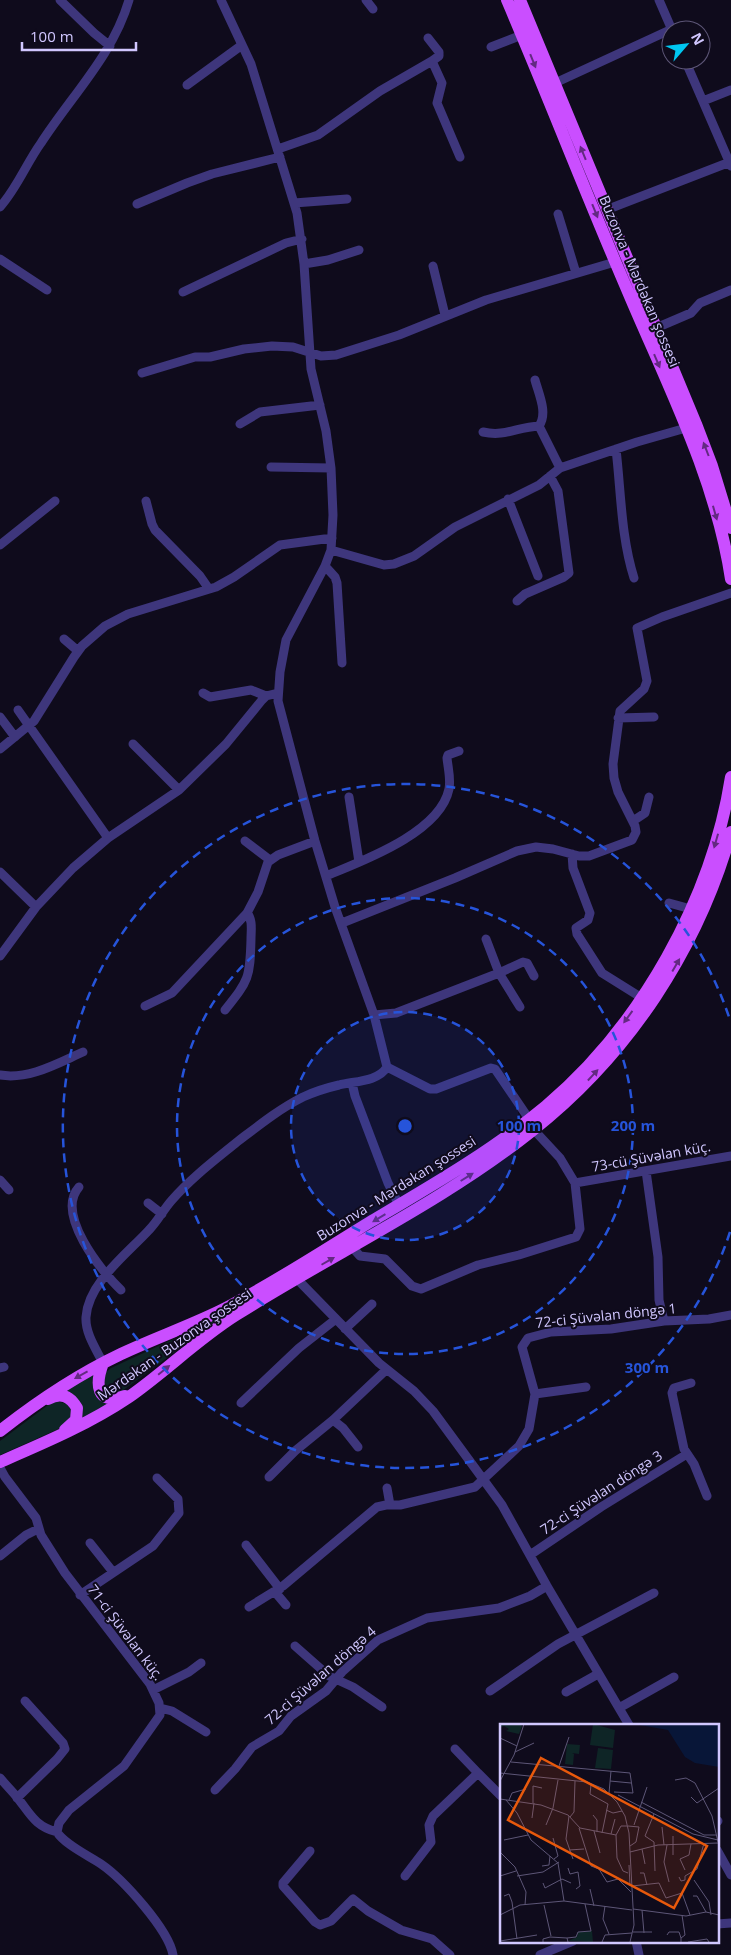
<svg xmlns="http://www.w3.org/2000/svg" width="731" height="1955" viewBox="0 0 731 1955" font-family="'Open Sans',sans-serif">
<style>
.green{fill:#0e2526}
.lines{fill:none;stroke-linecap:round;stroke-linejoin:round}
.street{stroke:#3e367c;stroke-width:9}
.primary{stroke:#ca4eff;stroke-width:12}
.oneway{fill:#632982}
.ring{fill:none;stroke:#2654da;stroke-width:2.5;stroke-dasharray:9 6}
.labels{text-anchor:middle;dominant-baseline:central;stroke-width:4;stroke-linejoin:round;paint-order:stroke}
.street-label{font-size:14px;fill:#d1c7ff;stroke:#0f0b1c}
.inset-road{fill:none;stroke:#5d5677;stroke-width:1}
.view{fill:#e8590c;fill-opacity:0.15;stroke:#e8590c;stroke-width:2.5}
.inset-edge{fill:none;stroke:#d1c7ff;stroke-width:2.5}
.centre{fill:#2654da;stroke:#0f0b1c;stroke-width:2.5}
.ring-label{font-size:15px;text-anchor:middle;font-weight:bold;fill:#2654da;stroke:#0f0b1c;stroke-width:4;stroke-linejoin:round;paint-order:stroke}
</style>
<rect width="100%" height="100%" fill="#0f0b1c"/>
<!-- green -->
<path class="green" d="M225,1315L122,1391C113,1394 109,1393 102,1385L105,1373L111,1368Z
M94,1373C89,1390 98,1395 110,1404L79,1421L62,1391Z
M57,1401L67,1404L71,1410V1417L63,1427L0,1455V1441L48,1405Z"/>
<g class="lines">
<!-- street -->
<path class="street" d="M60,0L94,33L110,46
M366,0L373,9
M659,0L672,30
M428,38L439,52V56L432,61
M491,47L522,35
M685,60L731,166
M555,83L672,29
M187,85L242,45
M703,101L731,90
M278,149L318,135L380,91L432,61L442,83L437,103L460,157
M294,203L347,199
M137,204L187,183L212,174L280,157
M0,207C17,188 26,164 41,143C72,95 113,55 129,0
M606,210L730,162
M558,214L576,273
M0,259L47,290
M304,264L328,260L359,250
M433,266L445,315
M183,292L286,243L302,239
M656,328L691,313L700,303L731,290
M142,373L195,357H210L244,349L272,346L293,347L321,356L336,355L399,335L486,300L615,262
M535,380C539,395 548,413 539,426
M240,424L260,412L320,405
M483,432C505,437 517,427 539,426L560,468
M616,449C621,492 621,537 634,578
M271,467L331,468
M508,499L538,576
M146,501L152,524L155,530L200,576L209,589
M0,545L55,501
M331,550L384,565L394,564L414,556L455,527L539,485L560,468L637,442L686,428
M325,566L335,577L337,583L342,663
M517,601L525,594L564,577L569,573L558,491L550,476
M64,639L78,651
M203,693L210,697L251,690L266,696
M18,710L108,838
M0,717L15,737
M618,718L654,717
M133,744L179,790
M0,749L34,721L74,657L82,646L105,626L128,614L216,587L234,577L280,545L332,538
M349,797L359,862
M633,821L645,813L649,797
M245,841L270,860
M572,854L573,868L590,913L588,920L576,928L577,934L602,973L642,998
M0,872L36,907
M326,876C362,861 440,833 449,789C451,779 448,768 447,758L448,755L459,751
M669,903L691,909
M342,923L455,878L517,851L536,847L553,849L579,856H589L632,840L636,832L635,826L618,792L614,778L613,764L620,711L644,689L647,681L637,628L662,617L731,593
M486,939L499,973L520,1007
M0,956L36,907L73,868L108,838L179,790L226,744L262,700L266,696L278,693
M145,1006L172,993L247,913L258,892L268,862L278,855L315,841
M225,1010C249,980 250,978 251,939C251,930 253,920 247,913
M374,1015L396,1013L499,973L523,962L527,963L534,976
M387,1067L430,1089H436L491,1068L495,1069L529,1119
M0,1075C29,1080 58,1063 83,1052
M352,1083L355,1096L388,1183L399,1205
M646,1171L658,1257L659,1300L664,1321
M0,1180L9,1190
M575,1183L731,1156
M79,1187C55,1214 101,1271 121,1290
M148,1203L162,1214
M352,1247L360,1256L385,1259L412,1286L421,1289L478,1265L519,1255L576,1237L580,1229L575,1183L560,1158L534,1130
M297,1279L379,1363L414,1391L433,1411L502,1505L547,1586L629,1725
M345,1329L372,1304
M103,1363C96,1349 85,1333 86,1317C88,1283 127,1254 149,1230C158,1221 163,1210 172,1200C191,1178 215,1160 237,1142C258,1126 279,1109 303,1097C314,1092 326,1088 339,1085C354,1081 378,1082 387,1067L374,1015L335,907L315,841L278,701L280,672L286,640L325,566L331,550L333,515L331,468L326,431L311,369L304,264L297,213L251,64L221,0
M0,1368L4,1367
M691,1383L674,1388L672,1393L684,1449L694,1464L707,1496
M535,1394L586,1387
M241,1403L299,1348L336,1319
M333,1420L343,1428L358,1447
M0,1468L5,1477L36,1518L41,1535L65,1573L150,1684L159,1703L160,1715L124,1766L69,1810L59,1823L57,1832C64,1844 89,1856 101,1864C123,1879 169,1930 173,1955
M269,1477L295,1451L333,1420L386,1370
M387,1488L390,1505
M90,1543L113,1572
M246,1545L280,1589
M530,1555L601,1507L687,1454
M0,1556L26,1535L38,1529
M275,1592L286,1605
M80,1595L153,1546L179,1513L178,1499L157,1478
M249,1607L283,1586L377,1507L386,1505H400L475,1487L519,1446L529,1429L535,1394L522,1347L528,1338L551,1332L611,1329L664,1321L709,1319L731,1315
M295,1646L329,1676L353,1687L382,1707
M153,1690L189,1672L201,1663
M490,1691L558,1644L654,1593
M566,1692L598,1674
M160,1708L172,1711L206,1732
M619,1708L674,1677
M455,1749L478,1773
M0,1778C5,1784 11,1790 16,1796C30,1813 34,1826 57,1832
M215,1790L235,1769L252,1747L279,1731L291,1716L326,1691L342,1672L378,1640L427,1618L499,1608L530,1596L547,1586
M17,1798L57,1759L65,1749L63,1743L25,1701
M717,1822L718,1821
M717,1850L731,1875
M310,1851L283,1883V1886L315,1922L320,1925L331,1921L353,1899L368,1911L401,1930L432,1939L450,1955
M405,1876L431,1842L429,1825L433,1816L478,1773L501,1796
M717,1924L731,1923
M636,1941L639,1955
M540,1955L573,1941"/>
<!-- primary -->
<path class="primary" d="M507,0C549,98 587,197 629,294C668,386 716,479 731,579
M520,0L696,424L712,466L731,528
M103,1363C95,1384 96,1406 125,1396
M48,1399C61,1392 70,1396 77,1408L76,1420L65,1430
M0,1431C38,1401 77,1375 121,1354C153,1339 187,1327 220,1311C271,1285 321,1252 370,1222C431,1186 492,1151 546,1106C641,1026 712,899 731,777
M0,1462C44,1443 89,1424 129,1397C166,1371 198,1339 236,1315C334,1253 443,1202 533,1130C629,1054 698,949 731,832"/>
</g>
<!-- one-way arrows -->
<defs><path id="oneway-solid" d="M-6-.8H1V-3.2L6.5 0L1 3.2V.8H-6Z" transform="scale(1.25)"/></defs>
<g class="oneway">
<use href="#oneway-solid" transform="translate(533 61) rotate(68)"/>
<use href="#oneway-solid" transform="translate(583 153) rotate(-112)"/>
<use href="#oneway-solid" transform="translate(595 211) rotate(68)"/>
<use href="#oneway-solid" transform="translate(657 361) rotate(67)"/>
<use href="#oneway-solid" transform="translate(706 449) rotate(-111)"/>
<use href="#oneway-solid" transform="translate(715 513) rotate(74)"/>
<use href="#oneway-solid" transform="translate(716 841) rotate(106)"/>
<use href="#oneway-solid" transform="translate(676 965) rotate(-60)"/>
<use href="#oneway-solid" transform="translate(628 1017) rotate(126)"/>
<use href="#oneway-solid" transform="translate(593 1075) rotate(-47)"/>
<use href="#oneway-solid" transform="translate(467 1177) rotate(-32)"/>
<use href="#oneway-solid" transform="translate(379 1218) rotate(149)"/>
<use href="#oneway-solid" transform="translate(328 1261) rotate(-30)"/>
<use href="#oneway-solid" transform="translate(164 1370) rotate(-39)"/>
<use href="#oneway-solid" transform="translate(81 1375) rotate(151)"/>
</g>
<!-- distance rings -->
<circle cx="405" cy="1126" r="114" fill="#2654da" fill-opacity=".12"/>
<g class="ring">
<circle cx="405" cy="1126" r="114"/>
<circle cx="405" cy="1126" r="228"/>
<path d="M730 1232A342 342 0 1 1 730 1020"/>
</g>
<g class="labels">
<!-- street labels -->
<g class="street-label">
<text transform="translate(640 281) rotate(67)">Buzonva - Mərdəkan şossesi</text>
<text transform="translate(651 1156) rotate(-10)">73-cü Şüvəlan küç.</text>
<text transform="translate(396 1188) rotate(-32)">Buzonva - Mərdəkan şossesi</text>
<text transform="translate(606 1315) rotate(-6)">72-ci Şüvəlan döngə 1</text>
<text transform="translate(174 1344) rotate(-35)">Mərdəkan - Buzonva şossesi</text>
<text transform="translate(601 1492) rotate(-33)">72-ci Şüvəlan döngə 3</text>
<text transform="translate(126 1632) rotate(53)">71-ci Şüvəlan küç.</text>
<text transform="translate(320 1675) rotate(-41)">72-ci Şüvəlan döngə 4</text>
</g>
</g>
<!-- overview -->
<g transform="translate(500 1724)">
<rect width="219" height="219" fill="#0f0b1c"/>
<path d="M0,0H19L22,2L19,10L6,7L9,5L4,2L0,4ZM93,0L115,6L113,24L90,21ZM67,20L80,21L79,30L72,29L74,30L73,41L65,40ZM98,24L113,26L111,45L95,44ZM92,207L93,218L68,217L77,213L78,208Z" fill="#0e2526"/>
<path d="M134,0H219V43L195,39L185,33L168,6Z" fill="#081638"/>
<path class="inset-road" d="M0,14L17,22M15,28L34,19M11,38L130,49L133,69L114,68M59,42L69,13M0,49L87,58L104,65L117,78L125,92L129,109L134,201L130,218M175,56L186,54L195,59L212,92L218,118M0,57L14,31L24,0M110,57L131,59M91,61L90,70L108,80L102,109M109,69L111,47M118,71L193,110L218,116M191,73L197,79L219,64M0,75L41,81L68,91L80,104L116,111L117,134L123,147L128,149M6,76L17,89L31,116L58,139L64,177M9,76L12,69L26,65M141,78L204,111H216M33,79V62L42,64M106,86L113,89L122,87M154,90L145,112L154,118L155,147M93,91L97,96V108M69,92L66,115L73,135M70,93L74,88L75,57M32,94L34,79M46,101L53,84L58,56M134,101L147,63M128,102L139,103L136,118L130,122M162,103L164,121M79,104L91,142L99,145L107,158L118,155L131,168M94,107L100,129M111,110L115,95M116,111L121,102H127M173,112V131M53,114L58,132L54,135M4,116L28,111M167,121L164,138L169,158M142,125L145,140M69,126L84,125M0,128L15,143L26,168L25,181M130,128L158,121L218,119M129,141L130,162M42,142L49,141L50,132M68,144L70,150L78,148L80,162L76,165M185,146L180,135L189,131L191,120M140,149H144L147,161M0,152L16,147M17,152L43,148L59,138M179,153L181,157L185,156V152L197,145L204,119M194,156L209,178L211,191M43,159L45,164L62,155L71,159M132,162L159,159L166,174L182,169L190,191M90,165L94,182M4,172L9,170L12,178L17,215M193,172H197L206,188M44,181L51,212M105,182L103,195L109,210M133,185L186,192L206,188L219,191M142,186L144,209M0,191L20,181L64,177L132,186M133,208H152M167,211L169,208H179L181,214M0,217L37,211M43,218V215L50,213L67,214M68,218L67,214L76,213L78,208L91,207L85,180M102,218L105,211L132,209M181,218V214L185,211L182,191M188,218L207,215L209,218"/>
<path class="view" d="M41,34L207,122L174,184L8,96Z"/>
<rect width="219" height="219" class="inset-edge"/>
</g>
<circle cx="405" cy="1126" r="8" class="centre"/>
<g class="ring-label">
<text x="519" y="1131">100 m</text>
<text x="633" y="1131">200 m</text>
<text x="647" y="1373">300 m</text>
</g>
<!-- north arrow -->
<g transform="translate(686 45) rotate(62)"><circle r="24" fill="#0f0b1c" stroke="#5d5677"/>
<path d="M0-4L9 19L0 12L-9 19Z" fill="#00c7f1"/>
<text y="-8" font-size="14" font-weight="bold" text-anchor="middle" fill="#d1c7ff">N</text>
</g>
<!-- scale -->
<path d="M22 42v8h114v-8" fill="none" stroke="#d1c7ff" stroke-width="2.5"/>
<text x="30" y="42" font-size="15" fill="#d1c7ff" stroke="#0f0b1c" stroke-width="4" paint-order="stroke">100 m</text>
</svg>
